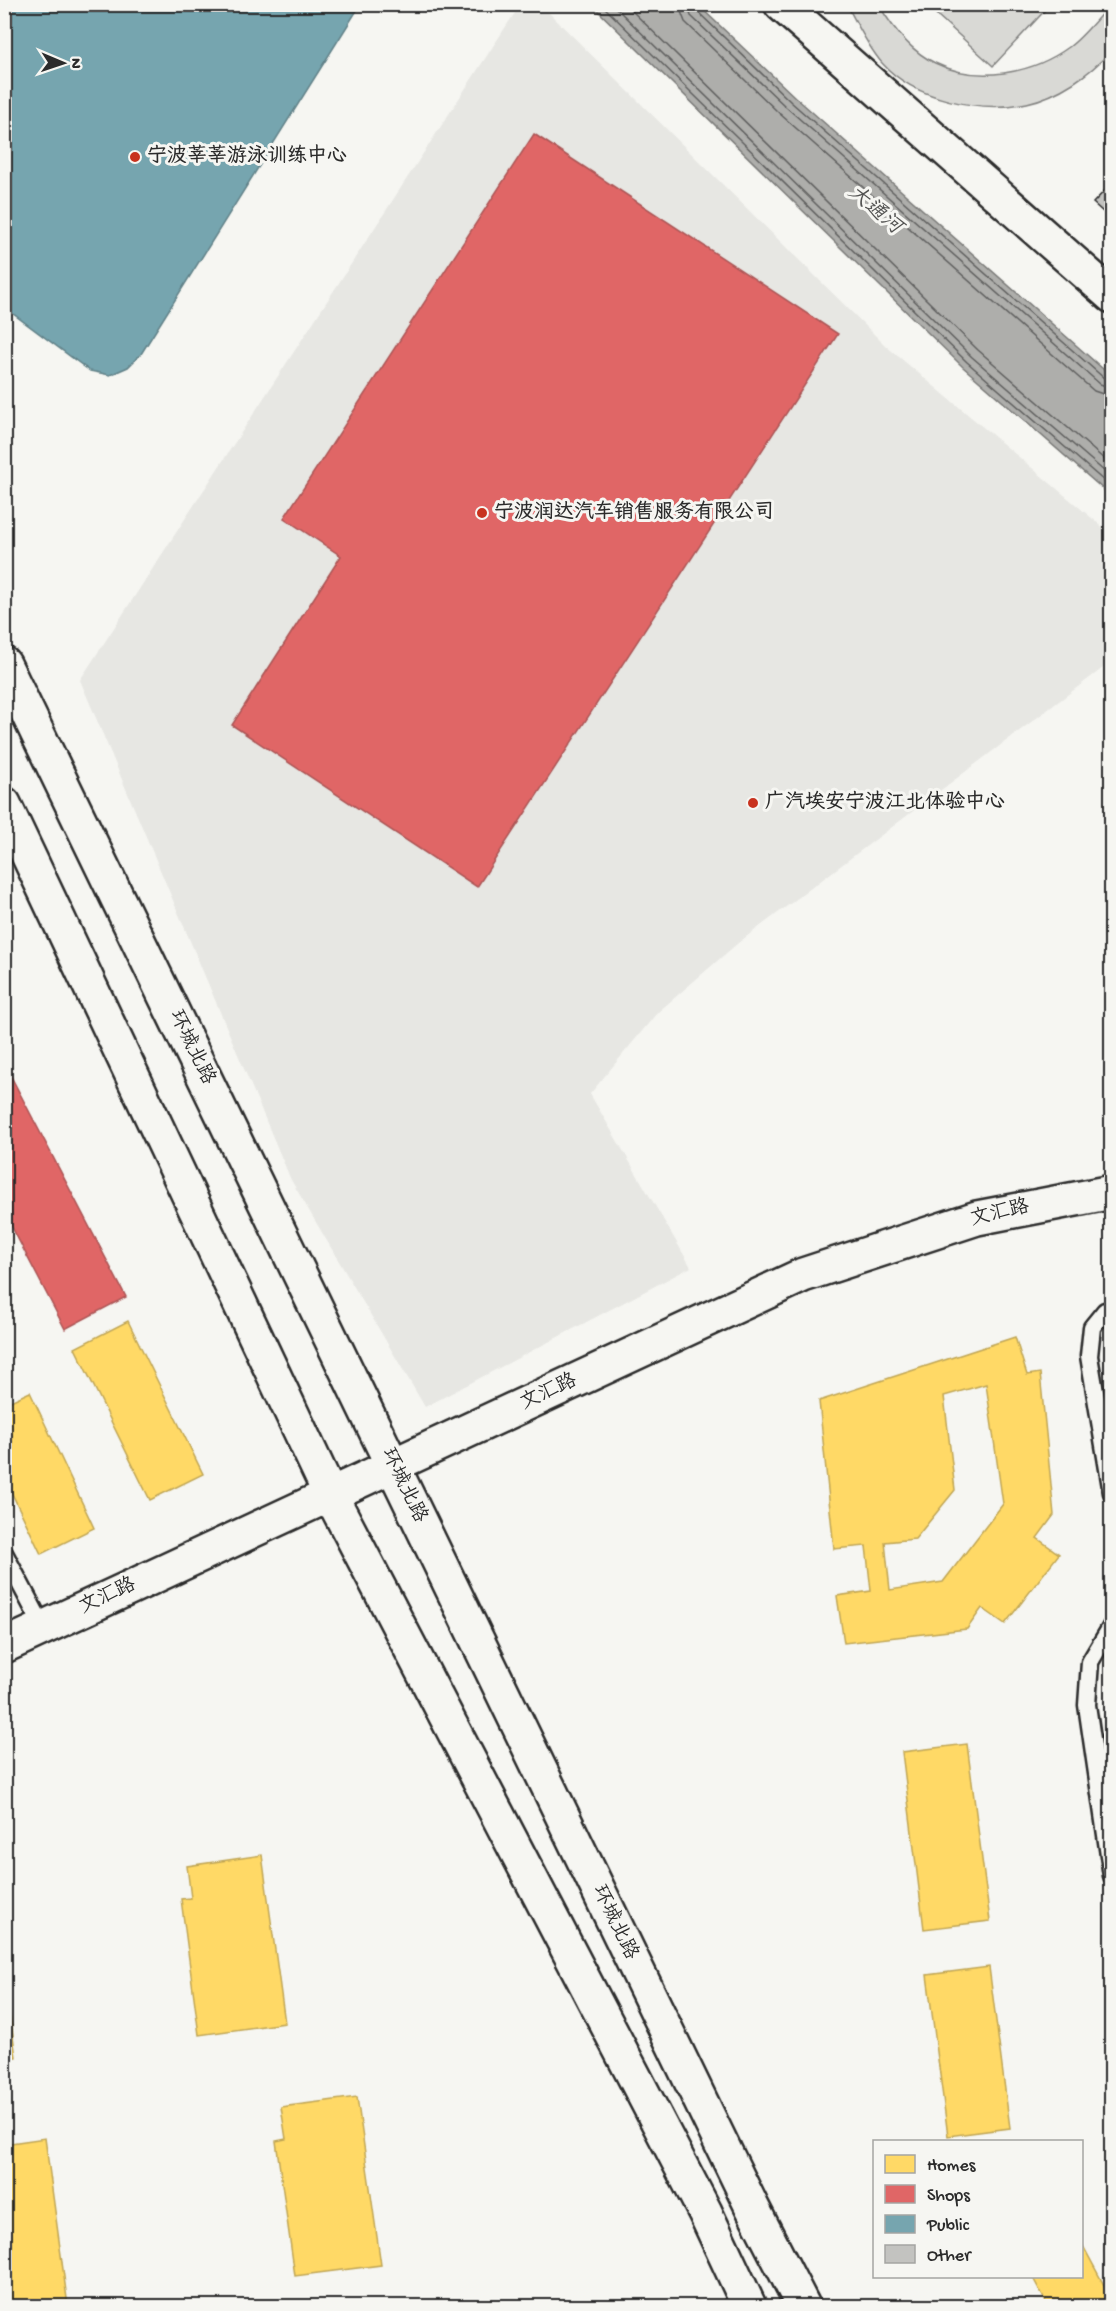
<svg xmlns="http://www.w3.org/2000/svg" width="1116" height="2311" viewBox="0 0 1116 2311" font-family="'Gochi Hand','LXGW WenKai TC',sans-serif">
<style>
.built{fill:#e7e7e3}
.green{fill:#d9d9d5;stroke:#828280;stroke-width:1.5}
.water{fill:#aeaeab;stroke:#7a7a78;stroke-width:1.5}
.homes{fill:#ffd966;stroke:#bfa554;stroke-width:1.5;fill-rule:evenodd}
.shops{fill:#e06666;stroke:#aa5454;stroke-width:1.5}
.public{fill:#76a5af;stroke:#608087;stroke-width:1.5}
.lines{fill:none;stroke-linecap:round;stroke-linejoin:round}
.shore{stroke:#5f5f5e;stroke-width:1.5}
.building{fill:#c3c3c0;stroke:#2b2b2b;stroke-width:1.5}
.lane-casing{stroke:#2b2b2b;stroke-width:21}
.street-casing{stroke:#2b2b2b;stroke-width:38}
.primary-casing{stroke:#2b2b2b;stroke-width:38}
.lane{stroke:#f6f6f2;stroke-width:16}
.street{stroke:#f6f6f2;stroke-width:33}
.primary{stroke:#f6f6f2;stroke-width:33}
.poi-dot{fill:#c8321e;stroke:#f6f6f2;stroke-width:2}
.labels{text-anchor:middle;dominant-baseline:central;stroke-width:6;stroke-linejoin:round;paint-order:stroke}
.poi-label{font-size:20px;font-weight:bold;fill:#2b2b2b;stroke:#f6f6f2;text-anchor:start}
.street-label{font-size:20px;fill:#2b2b2b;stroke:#f6f6f2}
.water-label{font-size:21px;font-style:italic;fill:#525251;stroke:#f6f6f2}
</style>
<rect width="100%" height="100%" fill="#f6f6f2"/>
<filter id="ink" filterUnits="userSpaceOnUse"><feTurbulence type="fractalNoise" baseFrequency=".0167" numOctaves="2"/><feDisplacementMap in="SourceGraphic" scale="12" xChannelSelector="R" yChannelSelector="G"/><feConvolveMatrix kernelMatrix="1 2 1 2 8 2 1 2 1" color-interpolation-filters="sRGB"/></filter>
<g filter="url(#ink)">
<!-- built -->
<path class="built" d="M520,5H541L886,346L1111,534V662L738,943L657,1013L590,1094L691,1267L425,1407L291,1180L80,680Z"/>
<!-- green -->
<path class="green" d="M926,5H1050L993,66Z
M1110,5L1111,51C1090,74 1059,96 1027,103C980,113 915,100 882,63C868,47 857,24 847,5H879C892,27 910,51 935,63C977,84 1032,74 1069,47C1084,36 1097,18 1110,5Z"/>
<!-- water -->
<path class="water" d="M592,5H698L795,97L1111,376V496L963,367Z"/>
<!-- homes -->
<path class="homes" d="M4,1088L30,1141L38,1137L116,1298L71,1320L4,1183Z
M128,1321L203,1474L150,1500L75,1348Z
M1015,1337L1027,1375L1040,1373L1054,1515L1037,1538L1059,1554L1005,1624L982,1608L967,1629L844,1643L837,1596L871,1591L866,1546L834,1549L819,1401ZM986,1384L1003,1504L943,1582L890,1590L885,1542L915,1539L955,1490L944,1396Z
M30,1392L94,1528L41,1554L4,1477V1404Z
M967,1744L990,1921L924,1929L902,1752Z
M262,1855L285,2023L199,2035L181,1899L191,1898L187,1866Z
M989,1967L1010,2128L948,2136L927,1975Z
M4,1972L16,2057L4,2059Z
M357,2097L381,2265L295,2276L276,2141L286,2139L281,2107Z
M45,2138L68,2306H4V2144Z
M1082,2244L1112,2300V2306H1048L1032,2276H1082Z"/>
<!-- shops -->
<path class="shops" d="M534,134L838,334L477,887L232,725L341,556L284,518Z
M4,1063L126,1297L65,1329L4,1212Z"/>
<!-- public -->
<path class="public" d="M4,4H361L141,354L128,367L110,375L90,371L4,307Z"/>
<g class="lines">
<!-- shore -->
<path class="shore" d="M601,4L967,362L1112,488
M612,4L972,357L1112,478
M625,4L978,350L1112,466
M678,4L685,22L780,114L1094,391L1112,397
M687,4L691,16L786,107L1100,384L1112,388
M695,4L697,11L791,102L1105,379L1112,380"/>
</g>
<!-- building -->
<path class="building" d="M1112,183V220L1093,203Z"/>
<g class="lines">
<defs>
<path id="lane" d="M1112,1311H1105L1092,1327L1089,1356L1112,1493
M4,1553L43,1627
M1112,1625L1090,1662L1087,1705L1112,1876"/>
<path id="street" d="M781,4L1112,296
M4,1646L803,1275L977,1218L1112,1192"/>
<path id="primary" d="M4,664L752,2207L803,2306
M4,804L330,1494L705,2212L749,2306"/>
</defs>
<!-- lane casing -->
<use href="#lane" class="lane-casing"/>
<!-- street casing -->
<use href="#street" class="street-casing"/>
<!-- primary casing -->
<use href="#primary" class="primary-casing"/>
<!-- lane -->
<use href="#lane" class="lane"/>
<!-- street -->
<use href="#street" class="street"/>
<!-- primary -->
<use href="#primary" class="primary"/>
</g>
</g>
<!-- markers -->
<g class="poi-dot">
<circle cx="135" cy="157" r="6"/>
<circle cx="482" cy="513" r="6"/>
<circle cx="753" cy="803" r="6"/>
</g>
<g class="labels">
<!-- poi labels -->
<g class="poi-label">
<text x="147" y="157">宁波莘莘游泳训练中心</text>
<text x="494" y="513">宁波润达汽车销售服务有限公司</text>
<text x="765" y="803">广汽埃安宁波江北体验中心</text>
</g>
<!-- street labels -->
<g class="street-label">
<text transform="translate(191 1048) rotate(64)">环城北路</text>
<text transform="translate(1000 1214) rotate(-13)">文汇路</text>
<text transform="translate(549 1393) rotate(-25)">文汇路</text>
<text transform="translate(403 1486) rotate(64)">环城北路</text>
<text transform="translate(108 1597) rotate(-25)">文汇路</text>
<text transform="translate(614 1923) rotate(64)">环城北路</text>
</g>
<!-- water labels -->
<g class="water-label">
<text transform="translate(874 211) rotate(40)">大通河</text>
</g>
</g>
<!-- margin -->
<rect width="1116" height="2311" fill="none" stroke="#f6f6f2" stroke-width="24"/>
<rect x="12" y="12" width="1092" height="2287" fill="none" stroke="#2b2b2b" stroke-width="2" filter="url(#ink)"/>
<!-- legend -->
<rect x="873" y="2140" width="210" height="138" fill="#f6f6f2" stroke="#a5a5a2" stroke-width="1.5"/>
<rect x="885" y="2155" width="30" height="18" fill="#ffd966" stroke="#a5a5a2" stroke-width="1.5"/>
<text x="927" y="2170" font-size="18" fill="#2b2b2b">Homes</text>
<rect x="885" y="2185" width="30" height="18" fill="#e06666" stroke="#a5a5a2" stroke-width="1.5"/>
<text x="927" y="2200" font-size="18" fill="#2b2b2b">Shops</text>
<rect x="885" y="2215" width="30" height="18" fill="#76a5af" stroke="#a5a5a2" stroke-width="1.5"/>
<text x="927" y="2230" font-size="18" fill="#2b2b2b">Public</text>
<rect x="885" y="2245" width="30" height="18" fill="#c3c3c0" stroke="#a5a5a2" stroke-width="1.5"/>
<text x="927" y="2260" font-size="18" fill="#2b2b2b">Other</text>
<!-- north arrow -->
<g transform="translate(63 63) rotate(92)" stroke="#f6f6f2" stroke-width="4.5" paint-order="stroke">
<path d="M0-4.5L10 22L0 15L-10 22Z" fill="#2b2b2b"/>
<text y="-9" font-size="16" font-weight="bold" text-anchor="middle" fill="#2b2b2b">N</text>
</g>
</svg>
